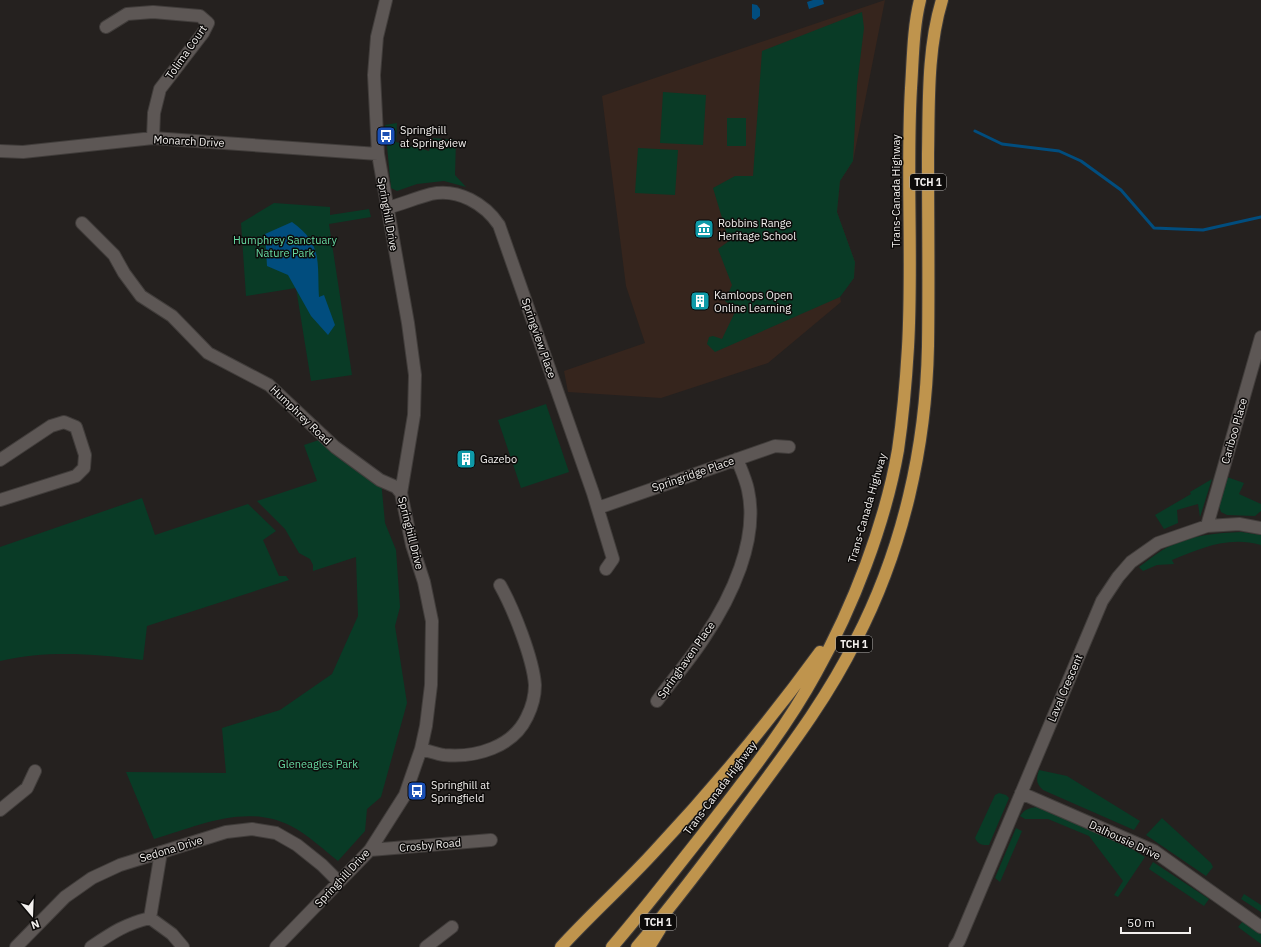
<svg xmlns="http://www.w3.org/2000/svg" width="1261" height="947" viewBox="0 0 1261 947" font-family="'IBM Plex Sans',sans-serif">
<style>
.education{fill:#36251d}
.green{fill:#093b26}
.water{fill:#014d7e}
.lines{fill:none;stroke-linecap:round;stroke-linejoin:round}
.stream{stroke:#014d7e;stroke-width:3}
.minor-casing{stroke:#413d3b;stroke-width:14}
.highway-casing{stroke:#413d3b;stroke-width:14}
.minor{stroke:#5d5755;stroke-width:12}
.highway{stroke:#bf944d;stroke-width:12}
.labels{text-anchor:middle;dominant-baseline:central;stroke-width:3;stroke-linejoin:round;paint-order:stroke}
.shield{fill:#0d0b0a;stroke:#aeabaa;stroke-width:1}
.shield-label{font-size:10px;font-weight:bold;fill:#f3f0ee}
.street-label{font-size:11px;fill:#f3f0ee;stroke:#0d0b0a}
.poi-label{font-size:11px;fill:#f3f0ee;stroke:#0d0b0a;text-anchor:start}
.park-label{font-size:11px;fill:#67dba3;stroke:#0d0b0a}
</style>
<rect width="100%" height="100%" fill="#25211f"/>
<!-- education -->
<path class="education" d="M885,0L853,161L840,181L837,212L855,262L854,278L840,296L841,302L768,363L661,398L568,392L564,371L645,343L626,286L602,96Z"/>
<!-- green -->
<path class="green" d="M862,12L864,28L857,85L853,161L840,181L837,212L855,262L854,278L840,297L715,352L707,344L709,337L713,336L722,339L736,310L725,301L732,285L718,249L729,241L713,188L735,176H753L762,51Z
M663,92L706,95L703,145L660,143Z
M727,118H746V146H727Z
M397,123L396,142L429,151L433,138L456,140L455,175L466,187L444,181L417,184L397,191L391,188L385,125Z
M638,148L678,150L675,195L635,193Z
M274,203L330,207V215L369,209L371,217L329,224L352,375L311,381L296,288L246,296L241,223Z
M546,404L569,472L521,488L498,420Z
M325,438L381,480L385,523L396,550L400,607L395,626L407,703L381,797L367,809L365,831L338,861C323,849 308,835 291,826C246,803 198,826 154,839L126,772L226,773L222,728L280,710L332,674L358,616L356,557L313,571V565L310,559L299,553L285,529L257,501L317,481L304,445Z
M1227,477L1244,483L1239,494L1261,504V511L1255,516L1227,515L1221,512L1219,506Z
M1212,479L1200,517L1198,504L1177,510L1178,523L1164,529L1155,515L1191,494L1190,492Z
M142,498L155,535L248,504L276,531L263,540L279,576H286L289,580L147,626L143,660C94,654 49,650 0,661V547Z
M1241,532L1261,535V545C1228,536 1202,548 1172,560L1174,564L1157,565L1143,571L1139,567C1149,560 1159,551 1170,546C1192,535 1217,533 1241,532Z
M1039,770L1067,776L1140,821L1134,830L1043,790C1036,784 1036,779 1039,770Z
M999,793L1006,795L1009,798L989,845C983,845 978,845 975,838L995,795Z
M1037,807L1121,842L1145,857L1118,897L1114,895L1123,881L1089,836L1048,819H1025L1020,816C1025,809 1029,808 1037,807Z
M1162,818L1211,863L1213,867L1206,876L1146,835Z
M1016,828L1022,831L1000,882L995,878Z
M1153,862L1209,899L1204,906L1149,869Z
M1244,894L1261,905V912L1241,899Z
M1243,921L1261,934V944L1238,927Z"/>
<!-- water -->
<path class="water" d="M813,0H823L824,4L809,9L807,2Z
M752,4L757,5L760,9V16L755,20L752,18Z
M292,222C323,244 317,262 319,297L324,295L335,325L328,335L311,316L288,275L267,266L265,234Z"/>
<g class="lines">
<!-- stream -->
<path class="stream" d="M975,131L1002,144L1059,151L1081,161L1121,190L1154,228L1203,230L1261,217"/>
<defs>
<path id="minor" d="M106,27L127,14L153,12L200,16L208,23L203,33L160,89L154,113L153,138
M0,151L23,152L153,138L378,154
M387,208C402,204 416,198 431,194C458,188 485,204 499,225L593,493L613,559L606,569
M82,223L114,255L124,273L141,296L172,316L208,353L269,385L335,447L380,480L396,487L401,493
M0,460L51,426L64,422L76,427L85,455L84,468L76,476L0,500
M598,508L775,446L789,447
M1207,526L1261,337
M657,701C672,680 690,660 704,638C731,598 759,540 748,490C746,480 741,469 737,459
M421,749C429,751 437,754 444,755C476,758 513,747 527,717C532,707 535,696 535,685C533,658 513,608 500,585
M1021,793L1154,851L1261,927
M0,810L27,788L35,771
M370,850L491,840
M150,918L161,852
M16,947L65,897L92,878L120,865L226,832L252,829L276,833L297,845L322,865L339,882
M91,947C112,933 125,924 150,918L172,934L183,947
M276,947L370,850L405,795L421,749L426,726L431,685L432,621L424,582L412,545L401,493L414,415L415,375L408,323L378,154L374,75L377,37L386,0
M426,947L452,927
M955,947L959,941L1102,601L1118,577L1131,562L1158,543L1207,526L1239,524L1261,528"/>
<path id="highway" d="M561,947C591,914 625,884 655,851C714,788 769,722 820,652
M612,947C644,910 673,872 703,834C743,782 785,730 816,673C853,607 885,524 898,450C903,416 906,381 908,347C913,260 906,174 911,88C913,59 913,28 920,0
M637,947C676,901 712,853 748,804C787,751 827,699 856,640C903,549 926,447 928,346C929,282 928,218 928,154C929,104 927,49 942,0
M649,947L660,929"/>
</defs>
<!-- minor casing -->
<use href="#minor" class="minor-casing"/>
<!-- highway casing -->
<use href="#highway" class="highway-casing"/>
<!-- minor -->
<use href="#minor" class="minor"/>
<!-- highway -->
<use href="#highway" class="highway"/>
</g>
<!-- icons -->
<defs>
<symbol id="bus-square" viewBox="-11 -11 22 22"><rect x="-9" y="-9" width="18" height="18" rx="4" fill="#1a4fb4" stroke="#0d0b0a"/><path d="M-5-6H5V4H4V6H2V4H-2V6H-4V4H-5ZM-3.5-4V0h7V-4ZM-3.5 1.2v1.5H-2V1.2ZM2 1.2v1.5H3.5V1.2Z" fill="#fff"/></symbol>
<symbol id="museum-square" viewBox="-11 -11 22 22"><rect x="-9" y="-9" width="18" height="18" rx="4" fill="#0f9aa8" stroke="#0d0b0a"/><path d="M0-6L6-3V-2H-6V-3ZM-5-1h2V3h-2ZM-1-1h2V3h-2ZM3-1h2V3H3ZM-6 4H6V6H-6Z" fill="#fff"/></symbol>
<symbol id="building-square" viewBox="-11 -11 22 22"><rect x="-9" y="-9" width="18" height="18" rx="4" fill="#0f9aa8" stroke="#0d0b0a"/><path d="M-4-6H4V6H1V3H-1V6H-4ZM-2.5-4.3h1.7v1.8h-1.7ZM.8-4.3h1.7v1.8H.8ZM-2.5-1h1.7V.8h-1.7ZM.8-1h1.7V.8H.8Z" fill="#fff"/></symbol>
</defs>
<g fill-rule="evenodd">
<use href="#bus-square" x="375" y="125" width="22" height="22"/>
<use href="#museum-square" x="693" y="218" width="22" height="22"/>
<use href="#building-square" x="689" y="290" width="22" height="22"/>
<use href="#building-square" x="455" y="448" width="22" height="22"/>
<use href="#bus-square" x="406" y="780" width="22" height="22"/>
</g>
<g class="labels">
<!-- shield labels -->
<g class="shield">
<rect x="910" y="174" width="36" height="16" rx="3"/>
<rect x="836" y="636" width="36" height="16" rx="3"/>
<rect x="640" y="914" width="36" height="16" rx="3"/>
</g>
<g class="shield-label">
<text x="928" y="182">TCH 1</text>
<text x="854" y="644">TCH 1</text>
<text x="658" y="922">TCH 1</text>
</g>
<!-- street labels -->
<g class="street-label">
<text transform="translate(186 52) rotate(-55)">Tolima Court</text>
<text transform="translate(189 141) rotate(3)">Monarch Drive</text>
<text transform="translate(896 191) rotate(-90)">Trans-Canada Highway</text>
<text transform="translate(388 214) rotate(80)">Springhill Drive</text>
<text transform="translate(539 338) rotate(71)">Springview Place</text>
<text transform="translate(301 415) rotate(44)">Humphrey Road</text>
<text transform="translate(1234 431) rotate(-74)">Cariboo Place</text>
<text transform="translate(693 474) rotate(-19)">Springridge Place</text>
<text transform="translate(867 508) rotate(-74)">Trans-Canada Highway</text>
<text transform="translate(411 533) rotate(76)">Springhill Drive</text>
<text transform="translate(686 660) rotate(-55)">Springhaven Place</text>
<text transform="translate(1065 688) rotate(-67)">Laval Crescent</text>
<text transform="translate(720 788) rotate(-53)">Trans-Canada Highway</text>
<text transform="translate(1125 840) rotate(25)">Dalhousie Drive</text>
<text transform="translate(430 845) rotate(-5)">Crosby Road</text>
<text transform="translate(171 849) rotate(-17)">Sedona Drive</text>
<text transform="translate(342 878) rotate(-47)">Springhill Drive</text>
</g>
<!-- poi labels -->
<g class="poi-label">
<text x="400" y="130">Springhill<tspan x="400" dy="13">at Springview</tspan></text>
<text x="718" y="223">Robbins Range<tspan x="718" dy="13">Heritage School</tspan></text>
<text x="714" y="295">Kamloops Open<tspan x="714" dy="13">Online Learning</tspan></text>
<text x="480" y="459">Gazebo</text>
<text x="431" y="785">Springhill at<tspan x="431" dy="13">Springfield</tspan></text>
</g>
<!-- park labels -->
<g class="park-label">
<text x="285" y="240">Humphrey Sanctuary<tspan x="285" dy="13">Nature Park</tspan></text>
<text x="318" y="764">Gleneagles Park</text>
</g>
</g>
<!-- north arrow -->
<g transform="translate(32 915) rotate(161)" stroke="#0d0b0a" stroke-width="3" paint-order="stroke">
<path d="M0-3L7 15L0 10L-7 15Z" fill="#f3f0ee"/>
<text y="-6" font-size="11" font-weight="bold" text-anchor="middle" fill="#f3f0ee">N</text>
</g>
<!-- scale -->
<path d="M1121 927v6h69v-6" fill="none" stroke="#f3f0ee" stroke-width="2"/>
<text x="1127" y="927" font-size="12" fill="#f3f0ee" stroke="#0d0b0a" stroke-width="3" paint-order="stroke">50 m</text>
</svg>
